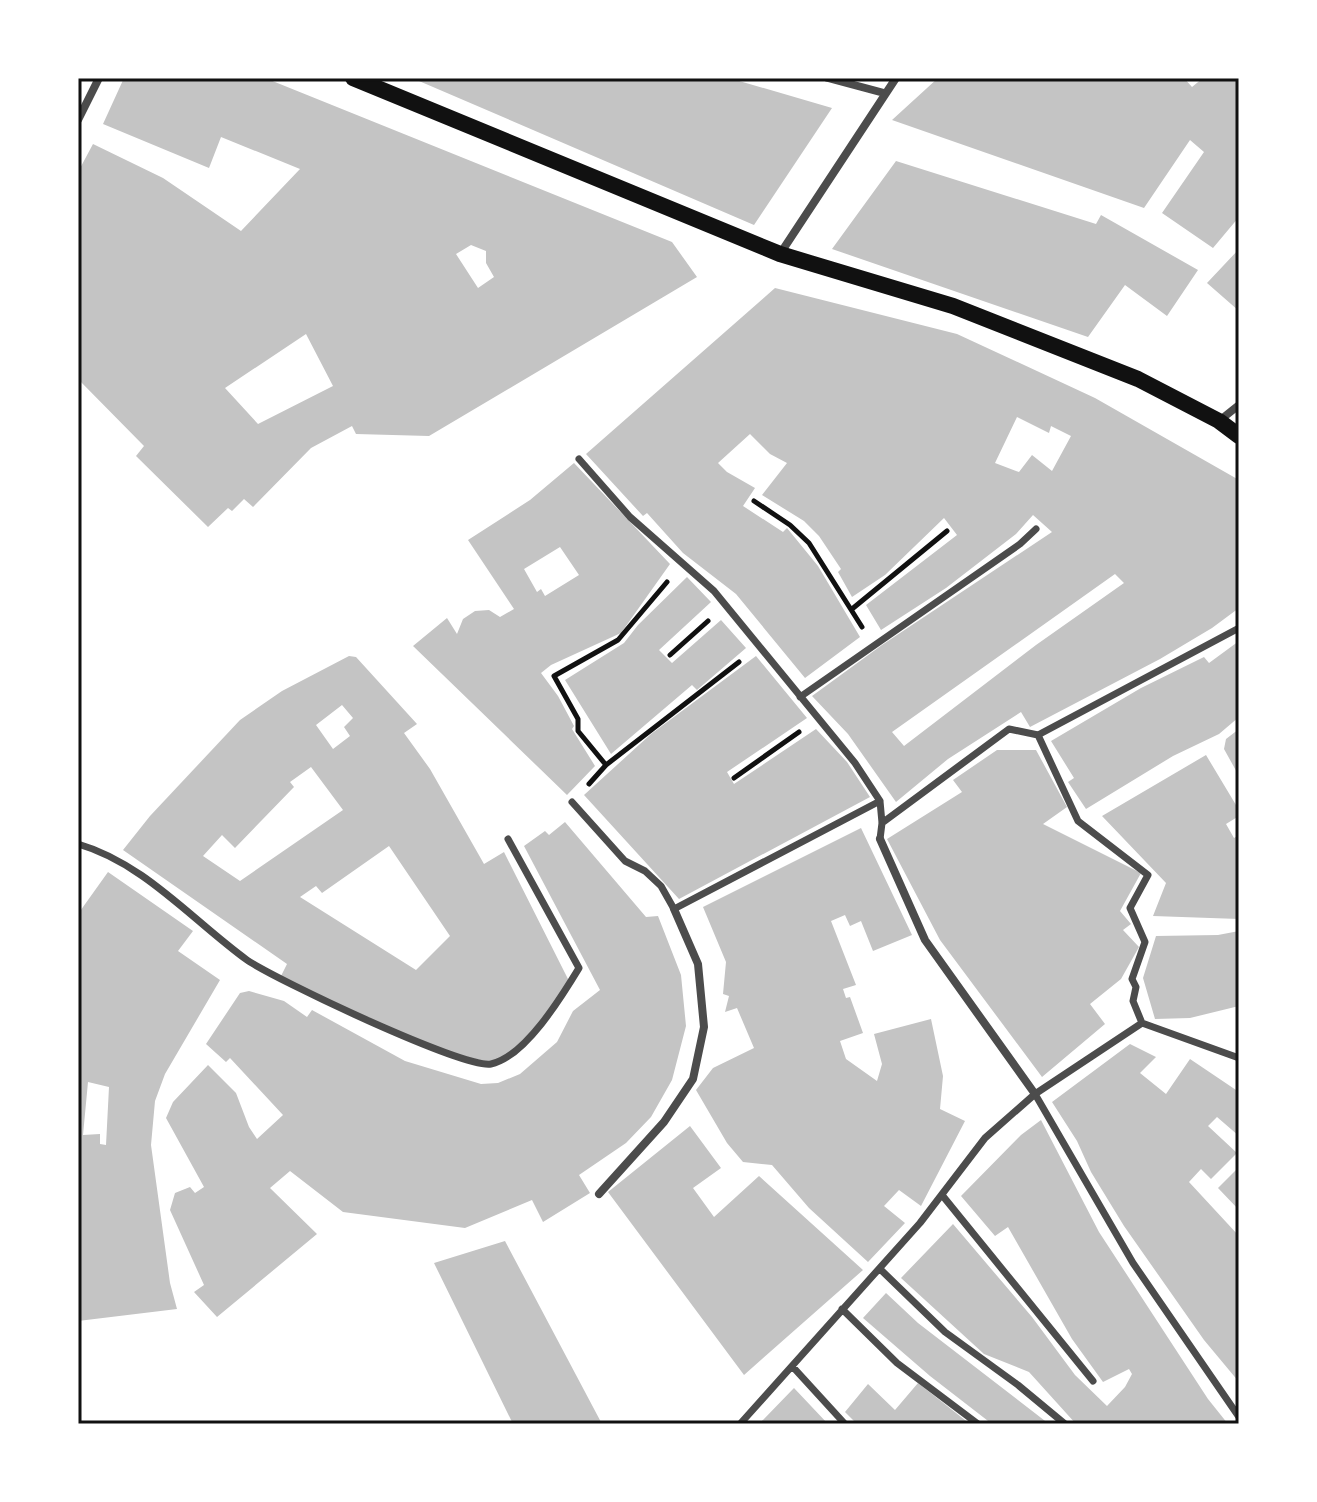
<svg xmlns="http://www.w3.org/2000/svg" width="1317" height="1502" viewBox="0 0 1317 1502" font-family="Poppins,sans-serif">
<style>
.building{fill:#c4c4c4;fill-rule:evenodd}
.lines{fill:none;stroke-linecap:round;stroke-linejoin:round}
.path{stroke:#111;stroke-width:5}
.pedestrian{stroke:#4c4c4c;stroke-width:7}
.minor{stroke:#4c4c4c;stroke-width:8}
.secondary{stroke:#111;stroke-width:16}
.neatline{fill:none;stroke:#111;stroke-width:3}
</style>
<rect width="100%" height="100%" fill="#fff"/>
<!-- building -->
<path class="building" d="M124,78H265L672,242L697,277L429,436L356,434L352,426L311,448L253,507L244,499L232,511L228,508L208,527L136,456L144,446L78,379V172L93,144L163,178L241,231L300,169L221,137L209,168L103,124ZM471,245L486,251V263L494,277L478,288L456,254ZM306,334L333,386L258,424L225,388Z
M412,78H729L832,108L754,225Z
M938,78H1184L1192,87L1203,78H1239V217L1213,248L1162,213L1204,152L1190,140L1144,208L892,120Z
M896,161L1096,224L1101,215L1198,270L1167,316L1125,285L1088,337L832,249Z
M1239,249V311L1207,283Z
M775,288L957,334L1095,398L1239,480V608L1212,628L1160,659L1030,727L1021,712L948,759L896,802L848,734L812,696L882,645L1052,532L1033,515L1016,534L946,588L881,630L866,605L957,535L944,518L885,575L852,597L838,572L841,569L819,536L804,521L762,495L787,463L770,454L750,434L718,463L727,472L755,488L743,506L783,532L787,528L818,566L860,637L805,678L736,594L683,553L647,513L643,516L586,454ZM1017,417L1049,433L1051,426L1071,436L1052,471L1032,455L1019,472L995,463ZM1115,574L1124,583L1036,645L904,746L892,732Z
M574,463L670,564L621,633L551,665L541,673L558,696L574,726L572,729L595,766L567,795L413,646L447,618L457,634L463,619L475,611L489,610L500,617L514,609L468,540L530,500ZM560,547L579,575L545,596L541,589L537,592L524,569Z
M687,577L711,602L659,650L672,663L721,620L746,648L697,690L692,685L611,754L565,680L624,643L638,625Z
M1239,641V717L1219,734L1173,756L1086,809L1068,782L1074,778L1051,741L1141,688L1204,657L1209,663Z
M349,656L356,657L417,724L404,733L430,769L484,864L504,852L569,981L539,1028L514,1053L490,1062L456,1055L354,1013L281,976L287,964L123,850L150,816L240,720L282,691ZM342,705L353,718L344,727L350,736L333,749L316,725ZM311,767L343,810L240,881L203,856L222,835L235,848L294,787L290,782ZM389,846L450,936L416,970L300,897L316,886L322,893Z
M756,656L807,718L727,772L734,784L816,729L847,762L870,797L679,899L584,795L651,734Z
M1239,729V776L1224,749L1226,739Z
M997,750H1036L1067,807L1043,824L1141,873L1120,911L1131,924L1123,930L1139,947L1121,979L1090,1004L1105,1024L1042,1077L940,940L887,839L962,792L953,780Z
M1206,755L1239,810V816L1226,824L1234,838L1239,835V919L1153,916L1166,883L1102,816Z
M565,822L646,917L658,916L681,975L686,1026L672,1080L651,1117L626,1143L579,1175L590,1193L543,1222L532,1200L465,1228L343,1212L290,1171L270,1188L317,1234L217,1317L194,1292L204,1285L170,1210L175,1193L190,1187L195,1193L204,1187L166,1118L173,1102L208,1065L236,1093L249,1127L257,1139L283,1115L230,1058L226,1062L206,1044L240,993L249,991L284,1001L307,1017L312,1010L405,1061L481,1084L498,1083L520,1074L557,1042L573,1011L600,990L524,846L545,831L549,835Z
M861,828L912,935L873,951L861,921L850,926L845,915L831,921L856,985L843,989L846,998L850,997L863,1033L840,1041L846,1059L877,1081L882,1064L874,1034L931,1019L943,1076L940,1109L965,1121L921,1206L899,1190L884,1206L905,1223L868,1262L809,1208L772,1165L743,1162L727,1143L696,1090L713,1068L754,1048L737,1008L725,1012L729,996L723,994L726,962L703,907Z
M108,872L193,931L178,951L220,980L165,1074L155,1101L151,1145L170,1283L177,1309L78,1321V914ZM88,1082L109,1087L106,1145L100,1144V1134L83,1135Z
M1239,931V1006L1190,1018L1155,1019L1143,978L1156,936L1218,935Z
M1130,1044L1156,1057L1140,1073L1166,1094L1190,1059L1239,1092V1136L1217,1117L1208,1126L1237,1153L1211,1179L1201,1169L1189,1182L1239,1236V1382L1204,1340L1124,1226L1091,1172L1077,1141L1052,1102Z
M1041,1120L1099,1232L1208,1399L1228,1424H1076L1029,1372L984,1354L901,1278L953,1224L1032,1317L1075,1375L1107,1406L1125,1387L1132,1374L1129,1369L1103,1382L1072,1339L1008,1227L995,1236L961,1196L1021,1135Z
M690,1126L721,1168L693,1188L714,1217L759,1176L863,1270L744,1375L608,1192Z
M1239,1167V1210L1218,1188Z
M505,1241L602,1424H513L434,1263Z
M886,1293L918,1323L1049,1424H992L930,1376L863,1318Z
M918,1383L970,1424H857L845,1412L868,1384L895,1410Z
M794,1388L828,1424H759Z"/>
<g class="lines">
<!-- path -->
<path class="path" d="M754,501L790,525L809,543L862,627
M852,609L947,531
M670,655L708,621
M606,765L578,731V719L554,676L618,640L667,582
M734,778L799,732
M589,784L606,765L739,662"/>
<!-- pedestrian -->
<path class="pedestrian" d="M579,459L630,517L714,591L855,763L880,801L882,823L880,839
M800,697L1020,544L1036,529
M1038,735L1078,821L1148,875L1130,908L1145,942L1132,979L1136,987L1133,1001L1142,1023
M1038,735L1239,628
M572,802L625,861L645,871L661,886L674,909L880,801
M882,823L1009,729L1038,735
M78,844C144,863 192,920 247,960C274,979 464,1069 491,1064C525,1057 562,996 579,968L508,839
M1035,1094L1133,1263L1239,1417
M942,1195L1093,1381
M880,1269L945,1332L1018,1385L1065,1424
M842,1309L897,1363L978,1424
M792,1366L845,1424
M740,1424L920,1223L985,1138L1035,1094L1142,1023L1239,1058"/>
<!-- minor -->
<path class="minor" d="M828,78L884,93
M78,120L99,78
M780,254L896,78
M1219,421L1239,405
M880,839L925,940L1035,1094
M599,1194L664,1122L693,1079L704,1027L698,964L674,909"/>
<!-- secondary -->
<path class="secondary" d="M353,78L780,254L953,306L1138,379L1219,421L1239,436"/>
</g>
<!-- border -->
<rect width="1317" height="1502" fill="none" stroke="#ffffff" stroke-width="160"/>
<rect x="80" y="80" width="1157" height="1342" class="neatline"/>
</svg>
